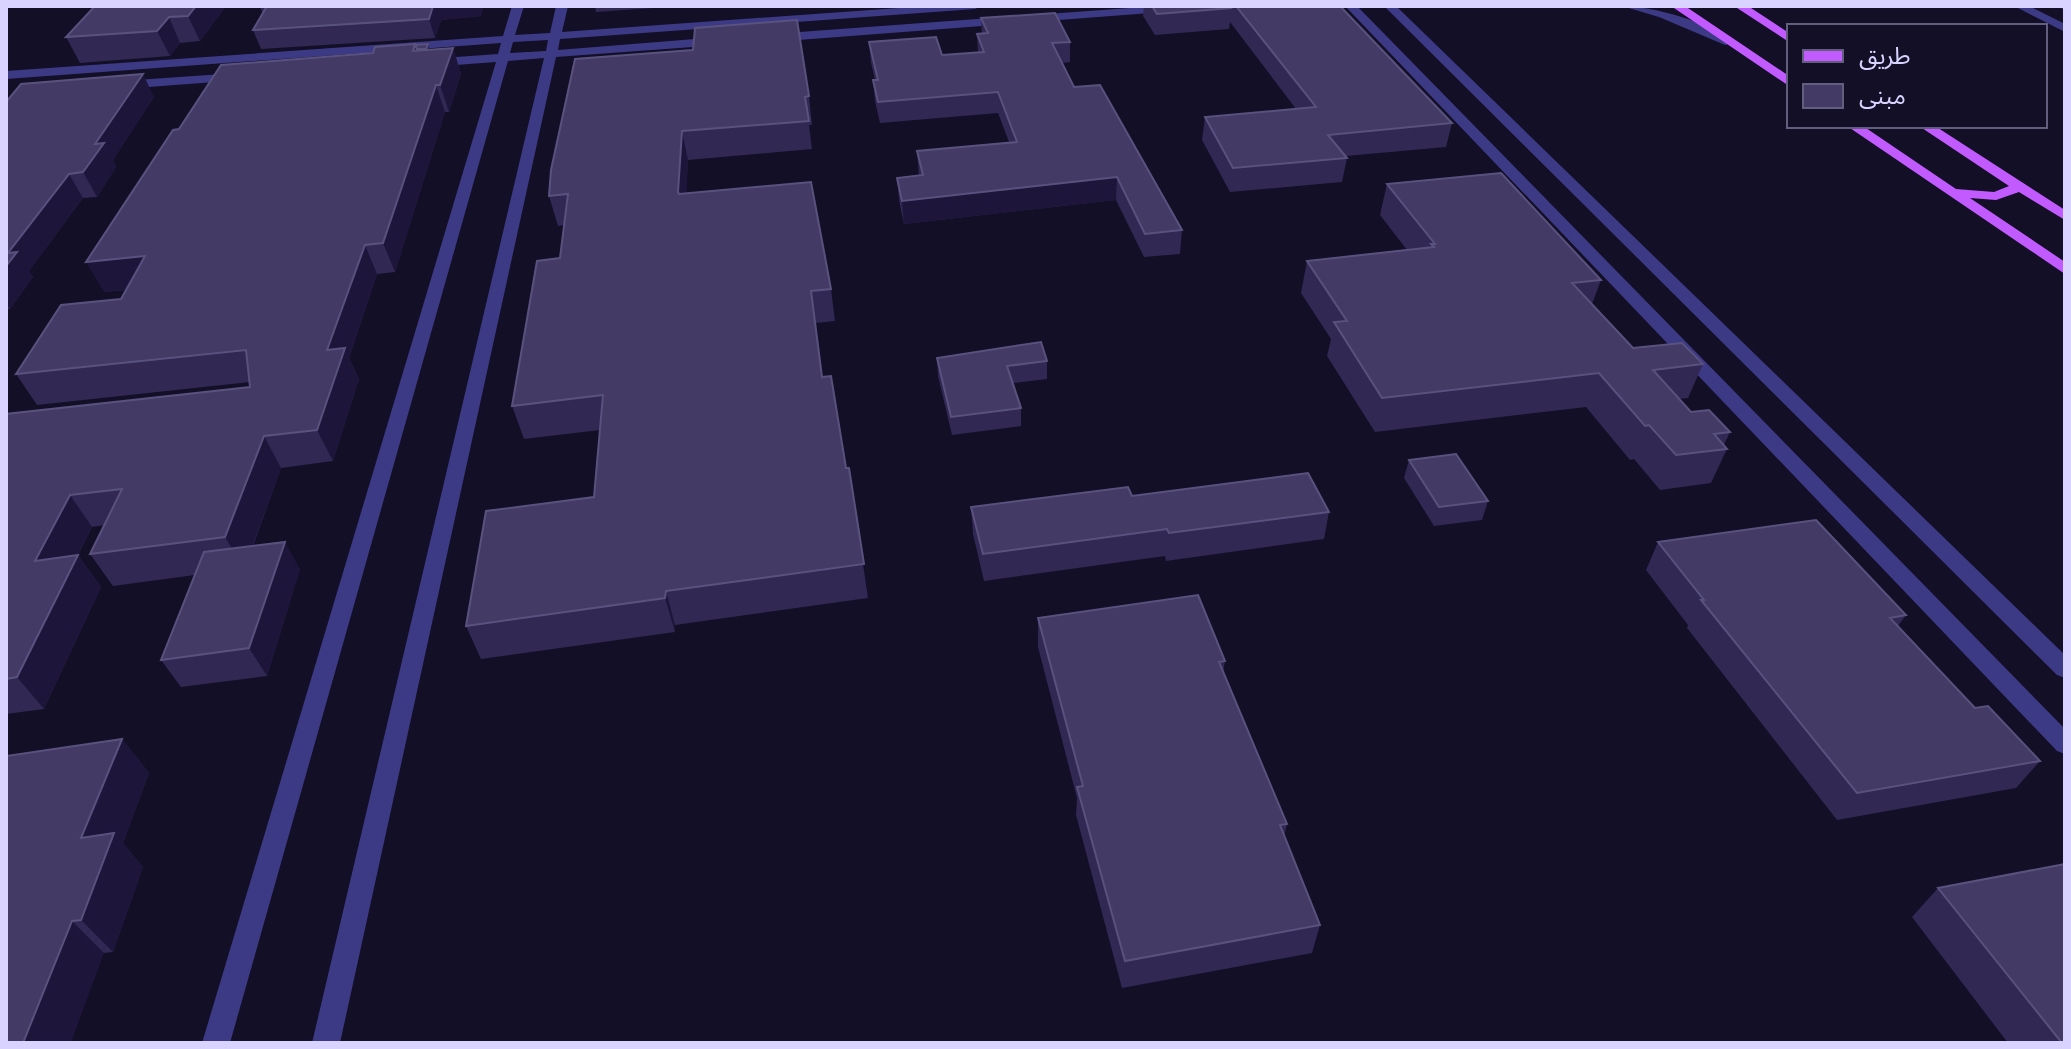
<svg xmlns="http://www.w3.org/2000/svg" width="2071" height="1049" viewBox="0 0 2071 1049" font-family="'Space Grotesk','Noto Sans Arabic',sans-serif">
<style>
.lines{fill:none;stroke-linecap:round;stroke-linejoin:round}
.minor{fill:#3d3a85;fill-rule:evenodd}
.major{fill:#c25bff;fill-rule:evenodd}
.wall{fill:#312854}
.shaded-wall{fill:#1d163a}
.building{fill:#433a66;stroke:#5a527e;stroke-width:2}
</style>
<rect width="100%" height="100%" fill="#130f26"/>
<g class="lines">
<!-- minor -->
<path class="minor" d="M512,6H524L515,35L550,33L556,6H568L562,32L927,6H981L975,9L560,39L558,50L720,37L726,41L720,45L556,57L340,1043H312L544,58L508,61L230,1043H202L496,62L429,67L423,63L429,59L498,54L501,43L6,79V71L503,36ZM548,40L546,51L510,53L513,42Z
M1157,6H1209L1203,9L772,42L766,38L772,34Z
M1345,6H1357L2065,729V754L2057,751Z
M1384,6H1396L2065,655V678L2057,675Z
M1622,6C1654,6 1711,23 1735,42L1725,45L1659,17Z
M2014,6H2029L2065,24V32Z
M2057,6H2065V10Z
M237,73L241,74V80L122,89L116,85L122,81Z"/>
<!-- major -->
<path class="major" d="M1671,6H1685L1789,76V86Z
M1734,6H1748L1789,33V42Z
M1847,126H1863L1956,189L1994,192L2009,186L1919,126H1935L2065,210V220L2019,192L1996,200L1970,198L2065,262V274Z"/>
</g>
<!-- wall -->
<path class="wall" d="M226,6L200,41L180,43L170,56L80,63L66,37Z
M595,6H682L596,12Z
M1144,6H1340L1452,123L1446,147L1346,156L1347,158L1342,182L1230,192L1202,140L1205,117L1296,109L1230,22L1229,29L1155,35L1143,16Z
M260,7L481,16L441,20L435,38L261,49L253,30L263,14Z
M981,18L1070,42V62L1062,63L1074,87L1182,230L1180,254L1144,257L1116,200L904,224L899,200L897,178L919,176L917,151L1009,142L998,113L880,123L875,101L873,80H875L871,63L869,42L942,55L978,53L977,34H982Z
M428,44L430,50L453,48L461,74L449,112H445L395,272L377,274L349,358L359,379L333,461L281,468L253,546L300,569L267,676L181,687L161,660L195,575L113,586L90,554L105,525L92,527L78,555L101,587L44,709L6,714V414L250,387V382L37,405L16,374L121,299L126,290L104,292L179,129L373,53Z
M575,59L809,96L812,125H809L812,149L688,160L686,194L831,289L835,321L815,323L822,377L846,468H849L868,598L675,625V632L481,659L466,626L594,497L600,430L524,439L512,406L560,258L564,225L558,226L549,196Z
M154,97L113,160L116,167L97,197L83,198L29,271L33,277L10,309H6V102Z
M1387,184L1601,280L1592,304L1633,348L1703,364L1688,398L1679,399L1691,412L1730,432L1724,445L1727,449L1711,483L1660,490L1634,459L1630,460L1586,407L1375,432L1327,356L1331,339L1301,293L1307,261L1407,250L1380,215Z
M937,358L1047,361V379L1013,383L1021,408V426L952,435L938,376Z
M1409,460L1488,501L1482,520L1434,526L1404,478Z
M1132,496L1329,512L1324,539L1166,561L1165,556L984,581L973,534L971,507Z
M1658,542L1906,615L1898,626L1975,708L2040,761L2016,788L1837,820L1687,628L1688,625L1646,570Z
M1038,618L1225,661L1223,673L1287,824L1284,837L1320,925L1312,953L1122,988L1076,815L1077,798L1038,647Z
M122,739L149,773L123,843L143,867L113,952L104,953L6,1043Z
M1938,888L2065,1043H2008L1912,917Z"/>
<!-- shaded-wall -->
<path class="shaded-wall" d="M196,6H226L200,41L188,16Z
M433,6H484L481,16L441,20L435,38L429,19Z
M169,17L180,43L170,56L157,31Z
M453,48L461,74L449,112L440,85Z
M143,74L154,97L113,160L116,167L97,197L83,172L95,144Z
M436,85L445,112L395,272L383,243Z
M682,131L688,160L685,222L678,192Z
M69,174L83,198L29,271L33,277L10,309L6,303V266L8,253Z
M1117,177L1116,200L904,224L902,201Z
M365,245L377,274L349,358L359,379L333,461L317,430L327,350Z
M145,256L161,286L104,292L86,262Z
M264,436L281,468L244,569L225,537Z
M70,495L92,527L59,592L35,561Z
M285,542L300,569L267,676L249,648Z
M78,555L101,587L44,709L17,677Z
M666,591L675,625V632L665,598Z
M122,739L149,773L123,843L143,867L113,952L81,920V838Z
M72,921L104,953L71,1043H23Z"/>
<!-- building -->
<path class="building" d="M95,6H196L188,16L169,17L157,31L66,37Z
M267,6H433L429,19L253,30Z
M1152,6H1230L1231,8L1157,14Z
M1236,6H1340L1452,123L1328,135L1347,158L1233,168L1205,117L1316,107Z
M1055,13L1070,42L1052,43L1074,87L1100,85L1182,230L1145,234L1117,177L902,201L897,178L923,175L917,151L1017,142L998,92L878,102L873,80H878L869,42L936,37L942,55L984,52L977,34L988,33L981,18Z
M797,20L809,96L805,97L809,121L682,131L678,192L679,194L811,182L831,289L811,291L822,377L831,376L846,468H849L864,564L666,591L665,598L466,626L486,511L594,497L603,395L512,406L537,261L560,258L568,194L549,196L551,170L575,59L693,50L695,28Z
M415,44L413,51L453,48L440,85H436L383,243L365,245L327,350L345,348L317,430L264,436L225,537L90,554L122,489L70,495L35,561L78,555L17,677L6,679V414L250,387L246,350L16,374L61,305L121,299L145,256L86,262L173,130L179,129L221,65L373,53L375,47Z
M428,44L426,49H417L415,45Z
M143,74L95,144L104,143L83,172L69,174L8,253L17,252L6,266V102L21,84Z
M1501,173L1601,280L1572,283L1633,348L1682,343L1703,364L1653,370L1691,412L1709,410L1730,432L1714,434L1727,449L1676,455L1649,425L1645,426L1599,373L1382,398L1334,322L1347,321L1307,261L1434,247L1431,244H1435L1387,184Z
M1041,342L1047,361L1007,366L1021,408L951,417L937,358Z
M1456,454L1488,501L1439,507L1409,460Z
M1308,473L1329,512L1169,533L1167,529L983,554L971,507L1128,487L1132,496Z
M1816,520L1906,615L1890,618L1975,708L1988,706L2040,761L1857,793L1701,600H1704L1658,542Z
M285,542L249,648L161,660L204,552Z
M1198,595L1225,661L1219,662L1287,824L1280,825L1320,925L1125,961L1077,787L1083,786L1038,618Z
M122,739L81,838L114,833L81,920L72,921L23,1043H6V756Z
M2065,864V1043H2062L1938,888Z"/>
<!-- border -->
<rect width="2071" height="1049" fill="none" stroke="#d9d4ff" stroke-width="16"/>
<!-- legend -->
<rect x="1787" y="24" width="260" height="104" fill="#130f26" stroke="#625e7d" stroke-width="2"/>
<rect x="1803" y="50" width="40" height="12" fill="#c25bff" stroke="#625e7d" stroke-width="2"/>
<text x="1859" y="64" font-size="24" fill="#d9d4ff">طريق</text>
<rect x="1803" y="84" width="40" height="24" fill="#433a66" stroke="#625e7d" stroke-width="2"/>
<text x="1859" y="104" font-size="24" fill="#d9d4ff">مبنى</text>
</svg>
